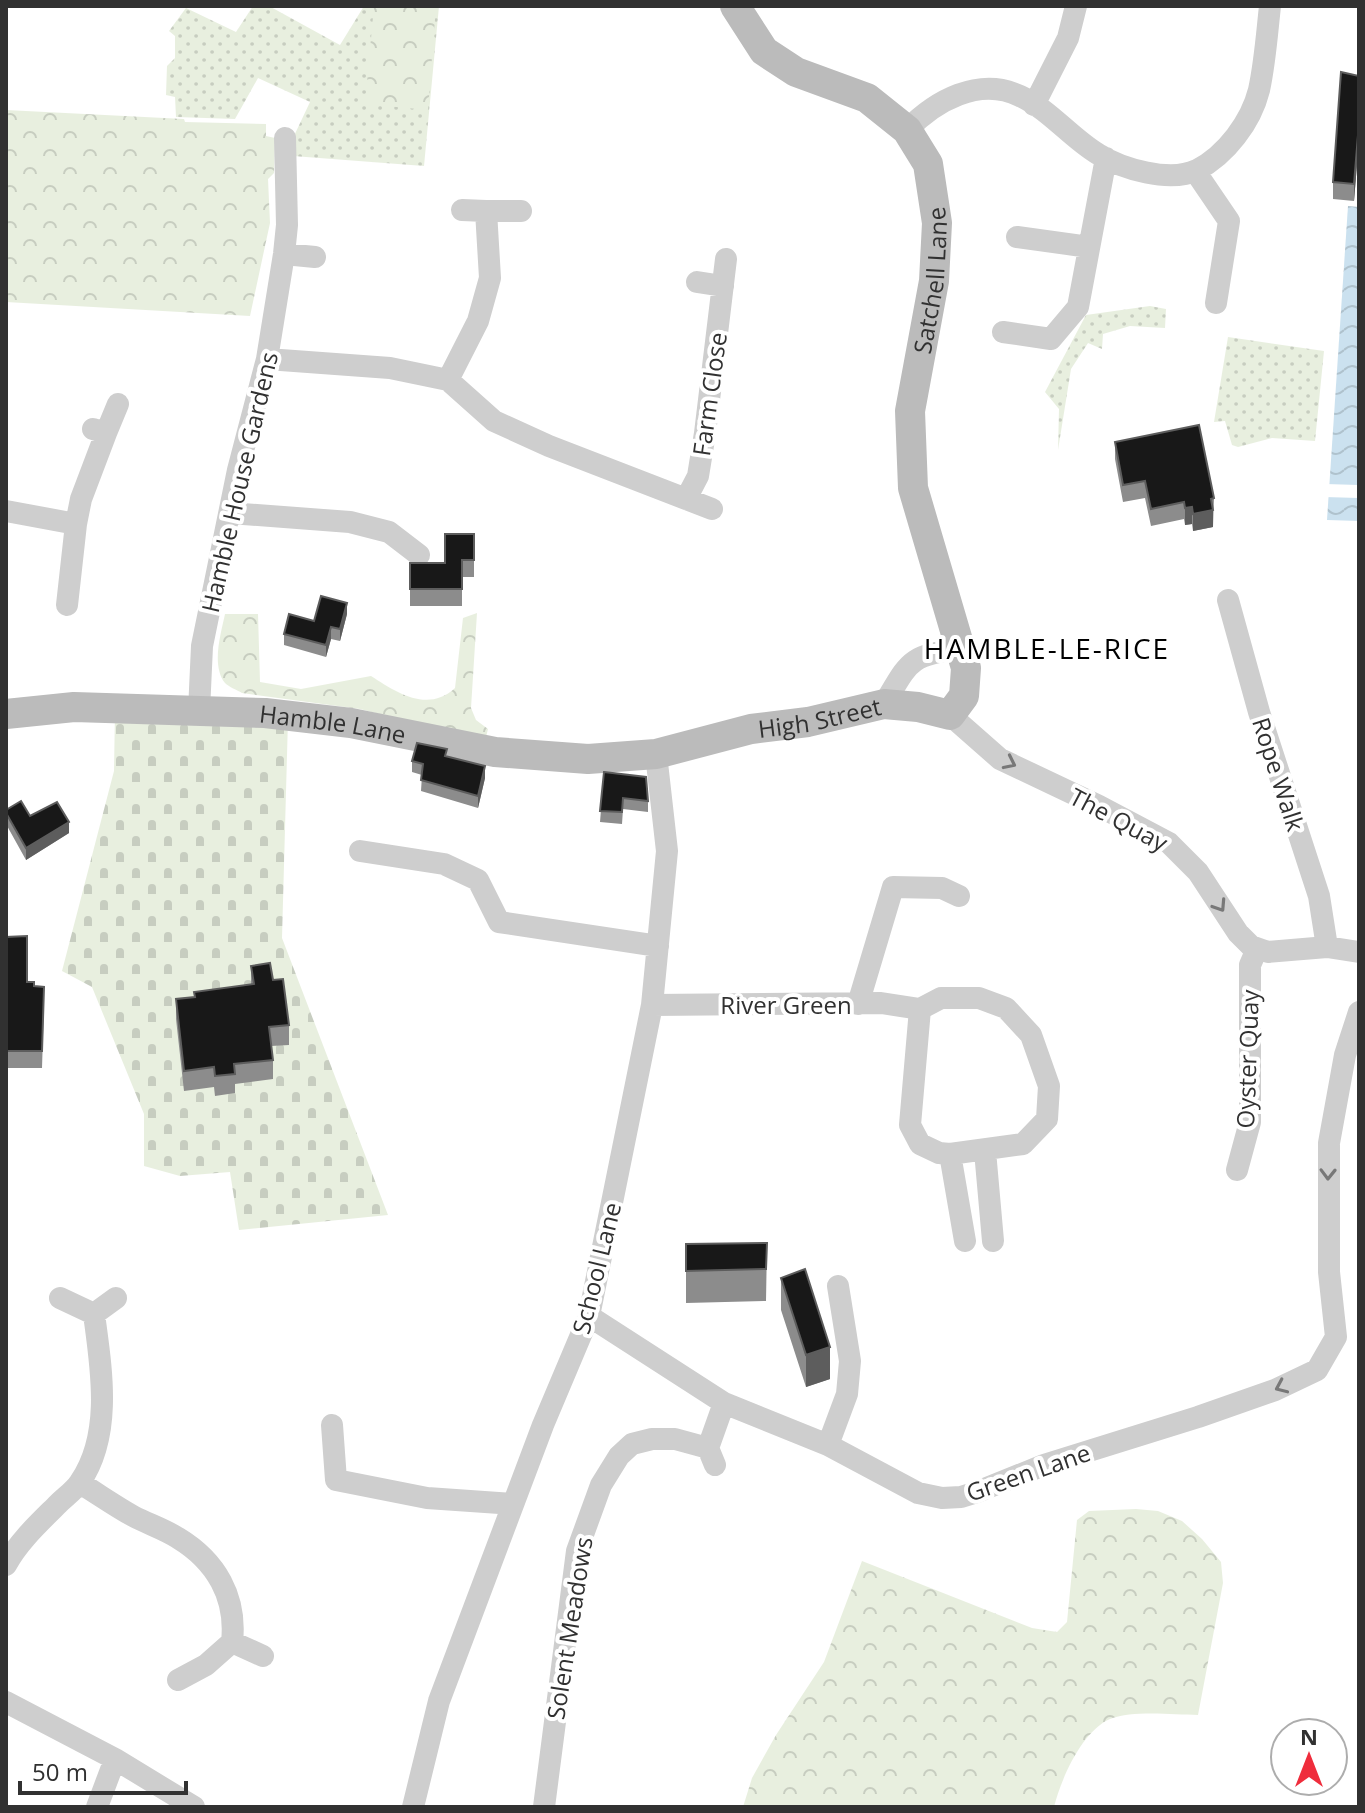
<svg xmlns="http://www.w3.org/2000/svg" width="1365" height="1813" viewBox="0 0 1365 1813" font-family="'Open Sans',sans-serif">
<style>
.grass{fill:url(#grass-dots)}
.forest{fill:url(#forest-crowns)}
.cemetery{fill:url(#cemetery-stones)}
.water{fill:url(#water-waves)}
.pier{fill:#fff}
.lines{fill:none;stroke-linecap:round;stroke-linejoin:round}
.street{stroke:#cecece;stroke-width:22}
.secondary{stroke:#bbb;stroke-width:30}
.wall{fill:#8c8c8c}
.shaded-wall{fill:#5d5d5d}
.building{fill:#181818;stroke:#5d5d5d;stroke-width:2}
.oneway{stroke:#787878}
.labels{text-anchor:middle;dominant-baseline:central;stroke-width:8;stroke-linejoin:round;paint-order:stroke}
.street-label{font-size:24px;fill:#313131;stroke:#fff}
.quarter-label{font-size:28px;letter-spacing:2px;fill:#000;stroke:#fff}
</style>
<defs>
<pattern id="grass-dots" width="8" height="8" patternUnits="userSpaceOnUse" patternTransform="scale(2)"><rect width="8" height="8" fill="#e8efdf"/><path d="M2 2h.1M6 6h.1" fill="none" stroke="#c7cdc0" stroke-width="1.8" stroke-linecap="round"/></pattern>
<pattern id="forest-crowns" width="20" height="18" patternUnits="userSpaceOnUse" patternTransform="scale(2)"><rect width="20" height="18" fill="#e8efdf"/><path d="M2 6a3 3 0 1 1 6 0M12 15a3 3 0 1 1 6 0" fill="none" stroke="#c7cdc0"/></pattern>
<pattern id="cemetery-stones" width="16" height="16" patternUnits="userSpaceOnUse" patternTransform="scale(2)"><rect width="16" height="16" fill="#e8efdf"/><path d="M2 7V4a2 2 0 0 1 4 0v3zM10 15v-3a2 2 0 0 1 4 0v3z" fill="#c7cdc0"/></pattern>
<pattern id="water-waves" width="16" height="10" patternUnits="userSpaceOnUse" patternTransform="scale(2)"><rect width="16" height="10" fill="#cbe1ef"/><path d="M0 5q4-4 8 0t8 0" fill="none" stroke="#afc2cd"/></pattern>
</defs>
<rect width="100%" height="100%" fill="#fff"/>
<!-- grass -->
<path class="grass" d="M253,6H269L340,45L364,6H439L424,166L293,156V138L310,102L258,78L235,119L176,117L175,97L166,95L167,66L175,58V36L169,31L186,8L236,32Z
M1150,306L1166,309L1165,328L1130,326L1103,334L1102,349L1088,343L1071,369L1058,450L1059,409L1045,392L1086,315Z
M1228,337L1324,351L1315,441L1272,438L1238,447L1232,445L1225,421L1214,422Z"/>
<!-- forest -->
<path class="forest" d="M374,6H436L428,110L365,104Z
M6,110L184,119L185,122L266,124V136L275,138L274,173L268,179L270,223L250,316L6,302Z
M477,613L471,708L476,720L488,729L485,741L360,709L242,693C237,690 229,687 225,683C211,666 221,633 225,614H258L260,682L301,689L371,676C397,693 428,713 455,688L463,618Z
M1136,1509L1158,1511L1182,1521L1202,1539L1221,1562L1223,1583L1198,1715C1173,1715 1134,1710 1110,1719C1082,1731 1061,1779 1054,1807H743L752,1778L776,1735L824,1662L862,1561L1032,1628L1057,1632L1067,1622L1077,1520L1089,1511Z"/>
<!-- cemetery -->
<path class="cemetery" d="M115,711L288,719L282,938L388,1215L239,1230L230,1172L180,1176L144,1166V1114L92,987L62,971L114,771Z"/>
<!-- water -->
<path class="water" d="M1348,206L1359,207V521L1327,520Z"/>
<!-- pier -->
<path class="pier" d="M1325,484L1359,485V498L1324,497Z"/>
<g class="lines">
<!-- street -->
<path class="street" d="M1034,105L1068,38L1076,6
M907,130C935,101 979,76 1020,96C1050,110 1071,138 1098,154C1122,169 1170,183 1197,170C1226,155 1251,122 1259,90C1265,63 1267,33 1270,6
M1195,171L1229,221L1216,303
M486,211H521
M1017,237L1089,247
M284,254L315,257
M697,282L723,286
M1003,332L1051,339L1078,307L1106,158
M267,359L390,368L448,380L494,421L549,446L712,509
M448,380L478,321L490,278L486,211L462,210
M106,433L118,404
M686,499L698,476L705,433L726,259
M6,511L76,524L81,499L106,433L93,429
M230,513L350,522L389,532L419,555
M1228,600L1259,712L1319,896L1327,947
M67,605L76,524
M884,704C911,659 908,657 961,648
M199,711L202,646L238,470L267,359L284,254L287,225L285,138
M950,715L1000,759L1099,806L1169,843L1198,872L1238,933L1251,946L1268,952L1327,947L1359,952
M360,851L444,864L478,880L499,922L658,946
M858,1004L893,887L942,888L959,896
M652,1005L881,1003L920,1009L941,998H979L1006,1008L1031,1035L1049,1086L1047,1119L1023,1144L950,1154L939,1153L920,1144L910,1125L920,1009
M985,1151L993,1241
M950,1154L965,1241
M1237,1170L1250,1122V965L1257,949
M94,1314L116,1298
M589,1316L724,1403L828,1445L918,1493L942,1498L961,1497L977,1492L1044,1465L1198,1417L1275,1390L1317,1370L1336,1337L1329,1272V1143L1345,1055L1359,1012
M332,1425L336,1480L427,1498L513,1504
M828,1445L847,1394L850,1361L838,1286
M715,1465L708,1448L724,1403
M80,1483C98,1494 115,1506 133,1516C148,1524 164,1529 178,1538C216,1561 237,1597 232,1642L206,1665L178,1680
M6,1565C18,1542 40,1522 58,1504C65,1497 75,1490 80,1482C113,1434 101,1367 94,1314L60,1298
M232,1642L263,1656
M6,1702L115,1759L194,1807
M97,1807L115,1759
M413,1807L439,1701L543,1425L589,1316L652,1005L667,851L656,754
M544,1807L577,1551L601,1485L619,1456L632,1444L652,1439H675L708,1448"/>
<!-- secondary -->
<path class="secondary" id="s1" d="M6,714L74,707L265,713L351,723L495,752L588,759L656,754L751,729L808,722L884,704L918,707L950,715L964,696L966,668L913,488L910,411L934,281L937,223L928,164L907,130L867,98L796,72L764,51L735,6"/>
</g>
<!-- wall -->
<path class="wall" d="M1359,76V140L1354,201L1333,199V182Z
M1115,442L1214,498L1213,527L1193,531L1192,524L1185,525L1184,519L1151,526L1145,498L1123,502L1115,459Z
M474,534V577H462V606H410V563H445Z
M347,614L340,641L331,639L326,657L284,645V634L314,621Z
M447,756L485,778L478,808L421,791L422,775L412,772V761Z
M604,772L648,801V812L623,809L622,824L600,822Z
M6,810L30,816L69,833L26,860L6,824Z
M6,937L27,982L34,986L44,1004L42,1068H6Z
M251,966L273,980L289,1025V1045L271,1046L273,1060V1079L235,1084V1093L215,1096L214,1087L184,1091L176,1019V999L194,997L251,984Z
M767,1243L766,1301L686,1303V1244Z
M781,1278L830,1379L806,1387L781,1310Z"/>
<!-- shaded-wall -->
<path class="shaded-wall" d="M1359,123V140L1354,201V184Z
M1192,507V524L1185,525V508Z
M1213,510V527L1193,531V514Z
M347,603V614L340,641V629Z
M331,627V639L326,657V645Z
M485,766V778L478,808V796Z
M69,822V833L26,860V848Z
M830,1347V1379L806,1387V1355Z"/>
<!-- building -->
<path class="building" d="M1341,72L1359,76V123L1354,184L1333,182Z
M1199,425L1214,498L1211,499L1213,510L1193,514L1192,507L1185,508L1184,502L1151,509L1145,481L1123,485L1115,442Z
M445,534H474V560H462V589H410V563H445Z
M321,596L347,603L340,629L331,627L326,645L284,634L289,614L314,621Z
M417,743L447,749L445,756L485,766L478,796L421,780L423,764L412,761Z
M604,772L646,777L648,801L623,798L622,812L600,811Z
M21,801L30,816L57,802L69,822L26,848L6,813V810Z
M27,936V982H34V986L44,987L42,1051H6V937Z
M270,963L273,980L283,979L289,1025L269,1027L273,1060L234,1064L235,1074L215,1076L214,1067L184,1071L176,999L195,997L194,992L254,984L251,966Z
M767,1243L766,1269L686,1271V1244Z
M805,1269L830,1347L806,1355L781,1278Z"/>
<!-- one-way arrows -->
<defs><path id="oneway-chevron" d="M-2-3.5L2.5 0L-2 3.5" fill="none" stroke-width="1.6" stroke-linecap="round" stroke-linejoin="round" transform="scale(2)"/></defs>
<g class="oneway">
<use href="#oneway-chevron" transform="translate(1010 763) rotate(26)"/>
<use href="#oneway-chevron" transform="translate(1220 906) rotate(57)"/>
<use href="#oneway-chevron" transform="translate(1328 1174) rotate(91)"/>
<use href="#oneway-chevron" transform="translate(1281 1387) rotate(156)"/>
</g>
<g class="labels">
<!-- street labels -->
<g class="street-label">
<text stroke="none"><textPath href="#s1" startOffset="1404">Satchell Lane</textPath></text>
<text transform="translate(709 394) rotate(-82)">Farm Close</text>
<text transform="translate(239 482) rotate(-77)">Hamble House Gardens</text>
<text stroke="none"><textPath href="#s1" startOffset="822">High Street</textPath></text>
<text stroke="none"><textPath href="#s1" startOffset="328">Hamble Lane</textPath></text>
<text transform="translate(1279 774) rotate(72)">Rope Walk</text>
<text transform="translate(1119 819) rotate(28)">The Quay</text>
<text x="786" y="1004">River Green</text>
<text transform="translate(1247 1059) rotate(-88)">Oyster Quay</text>
<text transform="translate(596 1268) rotate(-76)">School Lane</text>
<text transform="translate(1028 1472) rotate(-19)">Green Lane</text>
<text transform="translate(569 1628) rotate(-81)">Solent Meadows</text>
</g>
<!-- quarter labels -->
<g class="quarter-label">
<text x="1047" y="648">HAMBLE-LE-RICE</text>
</g>
</g>
<!-- border -->
<rect width="1365" height="1813" fill="none" stroke="#313131" stroke-width="16"/>
<!-- north arrow -->
<g transform="translate(1309 1757)"><circle r="38" fill="#ffffff" stroke="#adadad" stroke-width="2"/>
<path d="M0-6L14 30L0 20L-14 30Z" fill="#ef2d3c"/>
<text y="-12" font-size="22" font-weight="bold" text-anchor="middle" fill="#313131">N</text>
</g>
<!-- scale -->
<path d="M20 1781v12h166v-12" fill="none" stroke="#313131" stroke-width="4"/>
<text x="32" y="1781" font-size="24" fill="#313131" stroke="#ffffff" stroke-width="6" paint-order="stroke">50 m</text>
</svg>
